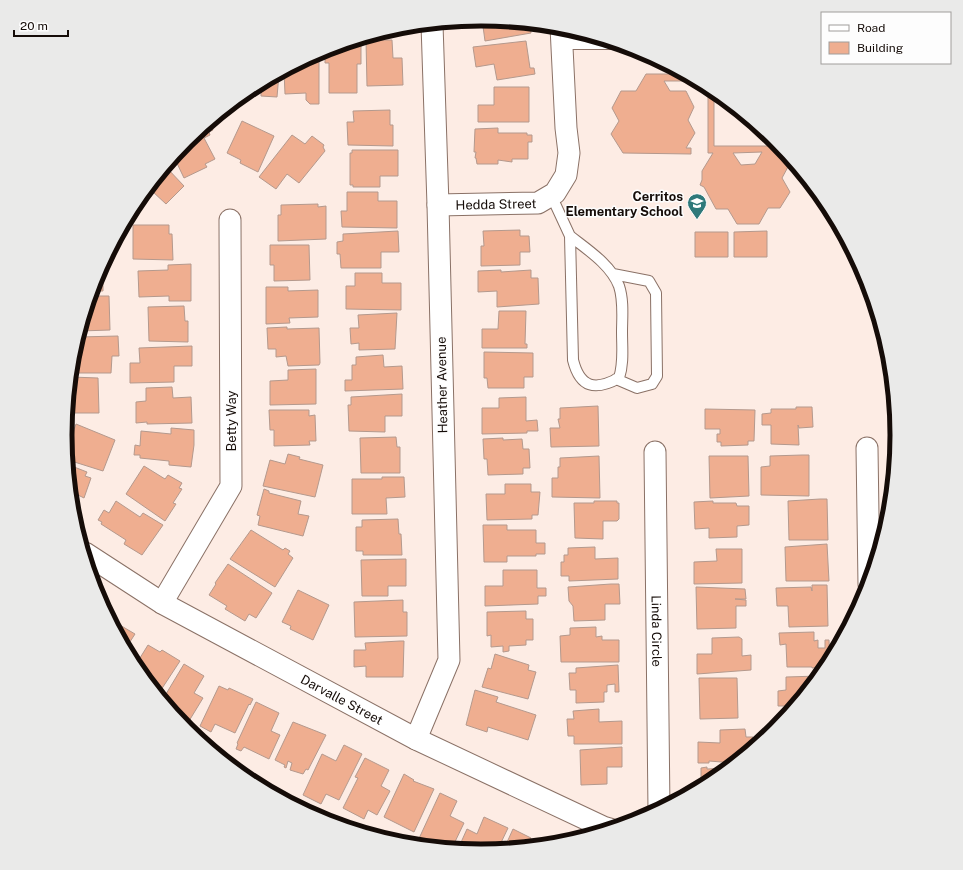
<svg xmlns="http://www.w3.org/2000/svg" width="963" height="870" viewBox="0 0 963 870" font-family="'Public Sans',sans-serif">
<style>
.building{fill:#efae90;stroke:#b4998d;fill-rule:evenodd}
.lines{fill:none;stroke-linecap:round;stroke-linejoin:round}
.service-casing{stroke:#8a7166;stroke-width:12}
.minor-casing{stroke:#8a7166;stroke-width:23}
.service{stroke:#fff;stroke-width:10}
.minor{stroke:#fff;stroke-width:21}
.labels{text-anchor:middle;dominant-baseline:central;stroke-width:3;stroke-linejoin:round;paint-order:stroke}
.poi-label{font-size:13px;font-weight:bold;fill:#150c08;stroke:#fdfdfd;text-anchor:end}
.street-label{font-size:13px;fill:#150c08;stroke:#fdfdfd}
.rim{fill:none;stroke:#150c08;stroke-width:5}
</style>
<rect width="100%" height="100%" fill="#fdece4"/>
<!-- building -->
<path class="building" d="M482,19L530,24L531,33L485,41Z
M366,40H392L393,58H402L403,85L367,86Z
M356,41H361V64H357V93H329V63H325V50Z
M526,41L530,68H534L535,74L497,80L494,64L476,67L473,47Z
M319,59V104H310L306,100V93L285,94L284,71L306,60Z
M279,74L277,97L261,96V90H249Z
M646,74H684L697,81H664L670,91H686L694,107L688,120L695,133L686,148H691V154L623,153L611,134L619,121L612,108L621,91H636Z
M708,86L714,90V146H780L785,152H782L789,165L782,178L790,192L780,208H768L759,224H737L728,209H716L704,187L700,185L702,180V171L713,153H708ZM762,152L755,164L741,165L733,153Z
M494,87H529V122H478V105H494Z
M390,110V125H393V146L348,145L347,122H354L353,111Z
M242,121L274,136L258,172L240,163L241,160L227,153Z
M210,123L213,130L209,132L210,135L204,138L215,159L205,164L207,167L184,178L174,157L188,141Z
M498,128V133H527V135H532V142H528V159H512V162L498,160V164H477L476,158H475L476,152H474L475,129Z
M292,135L305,144L312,136L324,145L323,147L325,151L299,183L287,174L276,189L259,177Z
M352,150H398V176H380V187H353V185H350V153H352Z
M166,167L184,186L166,204L152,191L145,197L143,195Z
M347,192H378V201H397V228L342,227L341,211H347Z
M318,204V207L326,206V239L278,241V215H281V205Z
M133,225H169V234H172L173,260L133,259Z
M520,230V236H529L530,252H520V265L481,266V246H484L483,231Z
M398,231L399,252H381V268H341L340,254H337V242L343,241V234Z
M767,231V257H734V232Z
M695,232H728V257H695Z
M270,245H309L310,280L274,281V265H270Z
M191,264V301H169V296L139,297L138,271L168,270V265Z
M103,265V291H93L97,276Z
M501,270V272L531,270V278H538L539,304L497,307V291L478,292V271Z
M355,273H382V283H401V310L346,309V286H355Z
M266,287H288V291L318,290V317L289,318L290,323L266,324Z
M91,296H109L110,330L80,331Z
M184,306L185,321H188V342L149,341L148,307Z
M499,311H526L525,344H527V348H482V329H498Z
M397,313L395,349L359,350V343L351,344L350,328H359L358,315Z
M287,327V329L319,328L320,363L319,365L288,366L286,356L276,357V349H268L267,328Z
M118,336L119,356H112L111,373H72L74,354L79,337Z
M192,346V366H174V382L130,383V363H140L139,348Z
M484,352L533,353V377H524V388H488L487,378H484Z
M383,355L384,367L402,366L403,389L345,391V380H352V365H356V357Z
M316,369V404L270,405V381L288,380V370Z
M71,377L98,378L99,413H68Z
M172,387L173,398L191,397L192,423L147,424V422L136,423V402L146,401V388Z
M402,394V416H385V432L349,431L348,405H351V397Z
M526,397V421L537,420L538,431H527V433L482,434V408H499V398Z
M598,406L599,446L551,447L550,428H560L558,419H560V408Z
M796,407H812L813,427L799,428L798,425L799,445L771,444V425H762V414L771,413V409H796Z
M705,409L755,410L754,441H748V445L721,446V442H717V434H720V429H705Z
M269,410H309V416L315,415L316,441H309L310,445L274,446V430H270Z
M76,424L115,440L103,471L68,460L66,437L71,438Z
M171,428L194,430V445L191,467L169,465V461L140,458V455H134L135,445L140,446L141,431L171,434Z
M396,437L397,447H400V473H361L360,438Z
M503,438V440L522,439L523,449H529L530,468H523V474L488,475L487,459H484L483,439Z
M288,454L300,457L299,459L323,465L315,497L263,486L270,460L285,464Z
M802,455H809V496L761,495V467L770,466V456Z
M599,456L600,498L552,497V478H558V467H560V458Z
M709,456H748L749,496L710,498Z
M69,465L87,472L85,476L91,478L84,498L78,495L74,505L72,504Z
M144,466L165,479L168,475L182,483L179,488L182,489L173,503L176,504L165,521L126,494Z
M382,477H404L405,497L386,498L387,514H352V479H382Z
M505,484H531V492H540L538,515H532V519L487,520L486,494H505Z
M264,489L269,491V493L301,501L298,514L309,516L303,536L258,525L260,516L257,515Z
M820,499H827L828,540H789L788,501Z
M116,501L140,517L143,513L163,525L142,555L124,544L126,540L101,524L102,522L98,520L104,510L109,513Z
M594,501H617V503H619V519L617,521H603V539L575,538L574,503H594Z
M713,501V503H736L737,506H749V525L737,526V537L709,538V528L695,529L694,502Z
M398,519L399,534H401L402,555H363V551H356V527H362V520Z
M483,525H507V530H536V543H545V554H536V556H507V562H484Z
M251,530L283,550L285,548L290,551L288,554L293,558L275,587L230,559Z
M827,544L829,581H786L785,547Z
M595,547V559L618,558V579L569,581V576H561V562H564V555H568V548Z
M716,549H742V583L694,584V562L717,561Z
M406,559V586H388V596H362L361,560Z
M228,564L272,593L256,618L249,614L245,621L225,609L227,606L209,595L216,584L215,583Z
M503,570H537V588H546V596H538V604L485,606V586H503Z
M611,584H619L620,604H605V620L574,621L573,606L569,601L568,587Z
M812,585H827L828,626L789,627L788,606H777L776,588L811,587L812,591Z
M696,587L745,589L746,599H735L746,600V606H736V628L697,629Z
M298,590L329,605L313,640L290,629L291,626L282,622Z
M403,600V612H407V636L355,637L354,602Z
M526,611V619H533V640H526V645L509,646V651L503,652V646L491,647V635L487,636V612Z
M113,621L135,634L126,648L112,622Z
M596,627V637L602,636V640H619V662H561L560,636L570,635V628Z
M814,632V641L818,640V648H825V640H829L830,662L827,666L812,668V667H787L786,644L780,645L779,633Z
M739,637L742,639V656L751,655V670L697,674V654H712V638Z
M400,641H404L403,677H366V666L354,667V650H366L365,643Z
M148,645L160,652L162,650L180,661L159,693L135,666Z
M495,654L529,665L528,670L536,672L528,699L482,687L488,668L491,669Z
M184,664L204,676L194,693L203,698L189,721L175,714L163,699Z
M618,665L619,692H615V684L607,685V692H604V702L576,703V690H570L569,673H576V668Z
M819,676L790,712V706H778V691L786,690V677Z
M699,678H737L738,718L700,719Z
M219,686L228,690L229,688L253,699L250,705L249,704L235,733L215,724L211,732L200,726Z
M475,690L498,697L496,702L536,715L528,740L488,727L487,732L466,725Z
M256,702L279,713L271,731L280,735L269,759L244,747L241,751L236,749L238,744L237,743Z
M599,709V722L622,721V744H574V736H568L567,719H574L573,711Z
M293,722L326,735L308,770L306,769L303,774L290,770L292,763L288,761L286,768L284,767L285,765L275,760Z
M745,729L746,737H753V748L734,763L709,761V763H698V742L720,743V730Z
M344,745L362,754L339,800L326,794L321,804L303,795L322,754L336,761Z
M622,747V767H607V784L581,785L580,750Z
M365,758L389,770L381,786L390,791L377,815L368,810L364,819L343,808L358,778L355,777Z
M707,767V769L728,768L712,781L701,787V768Z
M404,774L414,780L413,781L434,789L414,832L384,817Z
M440,793L457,801L450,816L464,823L452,848L416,845Z
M484,817L508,828L498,849L481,851L458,849L467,829L477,834Z
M513,829L531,838L530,840L541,845L504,849Z"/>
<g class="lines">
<defs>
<path id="service" d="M562,44H617
M551,195L570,236L573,360C580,388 595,391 619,378C624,363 622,348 622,332C622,318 624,301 619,286C611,265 588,250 570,236
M613,274L649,281L656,293L657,376L652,384L637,388L616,379"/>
<g id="minor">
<path id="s1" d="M438,205L538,203L555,193L566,175L569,153L566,128L561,27"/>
<path d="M867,448L869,584"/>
<path id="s2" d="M655,452L659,810"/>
<path id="s3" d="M85,553L162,603L416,739L603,827L610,829"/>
<path d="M162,603L231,486L230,220"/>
<path d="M416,739L449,660L438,205L432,24"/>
</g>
</defs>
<!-- service casing -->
<use href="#service" class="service-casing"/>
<!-- minor casing -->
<use href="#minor" class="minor-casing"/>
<!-- service -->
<use href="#service" class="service"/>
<!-- minor -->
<use href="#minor" class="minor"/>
</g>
<!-- icons -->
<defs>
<symbol id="school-pin" viewBox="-11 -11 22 30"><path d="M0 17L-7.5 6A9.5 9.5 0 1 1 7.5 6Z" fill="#2f797a" stroke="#fdfdfd"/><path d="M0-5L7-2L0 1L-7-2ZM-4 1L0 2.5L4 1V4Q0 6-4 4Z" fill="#fff"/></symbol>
</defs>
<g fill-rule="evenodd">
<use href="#school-pin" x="686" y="192" width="22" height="30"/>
</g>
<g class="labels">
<!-- poi labels -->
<g class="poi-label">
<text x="683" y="196">Cerritos<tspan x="683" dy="15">Elementary School</tspan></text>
</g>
<!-- street labels -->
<g class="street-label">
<text stroke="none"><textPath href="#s1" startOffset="58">Hedda Street</textPath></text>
<text transform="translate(442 385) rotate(-91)">Heather Avenue</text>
<text transform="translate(231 421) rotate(-90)">Betty Way</text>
<text stroke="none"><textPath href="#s2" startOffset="179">Linda Circle</textPath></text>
<text stroke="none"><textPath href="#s3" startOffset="296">Darvalle Street</textPath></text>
</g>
</g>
<!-- crop -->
<path d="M0 0H963V870H0ZM72 435a409 409 0 1 1 818 0a409 409 0 1 1-818 0Z" fill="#eaeae9" fill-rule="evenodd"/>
<path class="rim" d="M72 435a409 409 0 1 1 818 0a409 409 0 1 1-818 0Z"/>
<!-- legend -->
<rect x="821" y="12" width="130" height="52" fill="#fdfdfd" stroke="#a09d9b"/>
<rect x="829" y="25" width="20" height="6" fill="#ffffff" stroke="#a09d9b"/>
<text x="857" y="32" font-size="12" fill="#150c08">Road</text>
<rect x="829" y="42" width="20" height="12" fill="#efae90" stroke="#a09d9b"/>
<text x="857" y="52" font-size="12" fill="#150c08">Building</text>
<!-- scale -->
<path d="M14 30v6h54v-6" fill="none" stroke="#150c08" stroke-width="2"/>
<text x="20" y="30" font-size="12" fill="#150c08" stroke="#fdfdfd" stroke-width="3" paint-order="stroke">20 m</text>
</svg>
